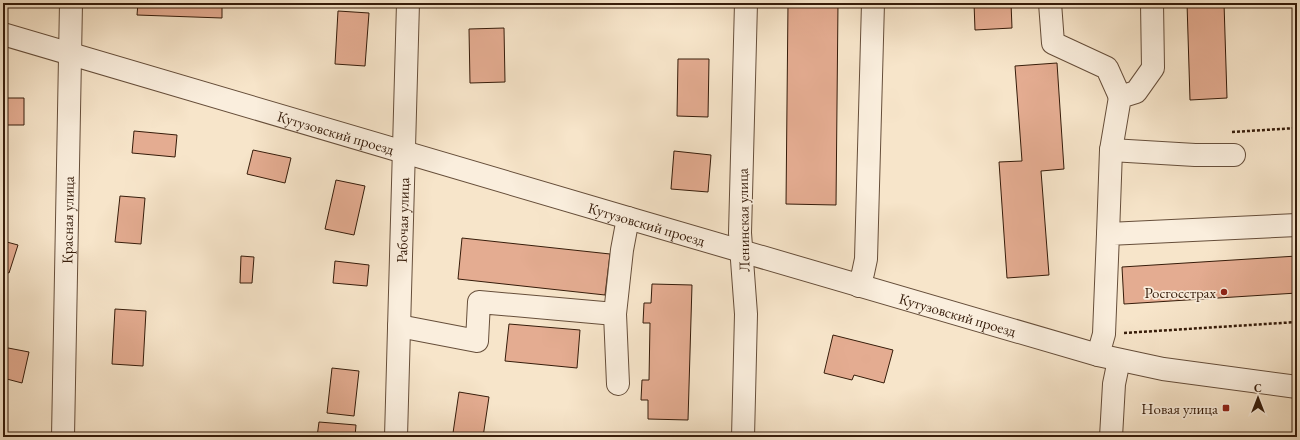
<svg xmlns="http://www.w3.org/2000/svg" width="1300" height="440" viewBox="0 0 1300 440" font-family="'EB Garamond',serif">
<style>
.building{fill:#e4ac91;stroke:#361c0a}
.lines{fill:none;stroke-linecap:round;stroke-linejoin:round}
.minor-casing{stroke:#664e3a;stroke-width:24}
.path{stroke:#361c0a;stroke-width:2.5;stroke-dasharray:3 2;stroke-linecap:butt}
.minor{stroke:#faeedd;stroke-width:22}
.poi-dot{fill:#8f2418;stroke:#faeedd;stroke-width:1.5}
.labels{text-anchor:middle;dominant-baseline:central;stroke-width:3.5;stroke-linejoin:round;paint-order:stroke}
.street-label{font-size:15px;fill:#361c0a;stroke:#faeedd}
.poi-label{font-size:15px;fill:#361c0a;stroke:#faeedd;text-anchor:end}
</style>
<rect width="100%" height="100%" fill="#f7e5ca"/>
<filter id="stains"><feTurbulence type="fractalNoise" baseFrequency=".005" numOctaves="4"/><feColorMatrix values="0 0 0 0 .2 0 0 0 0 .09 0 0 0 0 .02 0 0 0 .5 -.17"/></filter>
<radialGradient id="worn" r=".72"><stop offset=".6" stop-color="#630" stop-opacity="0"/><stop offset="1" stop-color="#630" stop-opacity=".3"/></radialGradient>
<!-- building -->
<path class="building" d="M138,3H222V18L137,15Z
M788,3H838L836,205L786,204Z
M974,3H1011L1012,28L975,30Z
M1187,3H1224L1227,98L1190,100Z
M338,11L369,13L365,66L335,64Z
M504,28L505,82L470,83L469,29Z
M678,59H709L708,117L677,116Z
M1057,63L1064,169L1041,171L1049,275L1007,278L999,162L1022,161L1015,66Z
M3,98H24V125H3Z
M134,131L177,135L175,157L132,153Z
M253,150L291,158L285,183L247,174Z
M674,151L711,155L708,192L671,189Z
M336,180L365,186L354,235L325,229Z
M120,196L145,198L141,244L115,242Z
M462,238L610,254L605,295L458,279Z
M3,241L18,245L9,273L3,271Z
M241,256L254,257L252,283H240Z
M1297,256V293L1124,304L1122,267Z
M335,261L369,265L367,286L333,283Z
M652,284L692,285L688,420L648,419V400H641L642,380H649L650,323H643L644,303H651Z
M115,309L146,311L143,366L112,364Z
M509,324L580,330L577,368L505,361Z
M833,335L893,350L884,383L854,375L852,380L824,373Z
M3,347L29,352L22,383L3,378Z
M332,368L359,371L354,416L327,413Z
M459,392L489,397L483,437L453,433Z
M319,422L356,425L355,437H317Z"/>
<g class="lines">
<defs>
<g id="minor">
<path d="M1050,3L1053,43L1107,68L1120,97"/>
<path id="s1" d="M3,34L628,218L1098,355L1163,369L1297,387"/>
<path d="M1111,150L1195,155H1234"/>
<path d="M1108,234L1111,150L1120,97L1136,92L1153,68L1152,3"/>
<path d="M859,286L863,273L866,259L873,3"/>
<path d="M399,326L477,341L479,302L615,314"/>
<path d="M1098,355L1104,334L1108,234L1297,225"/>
<path d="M618,384L615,314L622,250L628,218"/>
<path id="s2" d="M63,437L71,3"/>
<path id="s3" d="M396,437L408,3"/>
<path d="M743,437L746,314L740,233L746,3"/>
<path d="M1111,437L1114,384L1119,360"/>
</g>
</defs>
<!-- minor casing -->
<use href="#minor" class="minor-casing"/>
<!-- path -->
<path class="path" d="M1232,132L1297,128
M1124,333L1297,322"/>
<!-- minor -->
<use href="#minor" class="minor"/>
</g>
<!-- markers -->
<g class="poi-dot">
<circle cx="1224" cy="292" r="4"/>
<rect x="1222" y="404" width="8" height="8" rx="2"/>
</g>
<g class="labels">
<!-- street labels -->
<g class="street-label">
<text stroke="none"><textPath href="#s1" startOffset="347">Кутузовский проезд</textPath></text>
<text stroke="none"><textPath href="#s2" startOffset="217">Красная улица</textPath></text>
<text stroke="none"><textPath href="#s3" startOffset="217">Рабочая улица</textPath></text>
<text transform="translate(743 220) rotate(-91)">Ленинская улица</text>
<text stroke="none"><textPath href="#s1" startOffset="671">Кутузовский проезд</textPath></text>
<text stroke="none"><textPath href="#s1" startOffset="995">Кутузовский проезд</textPath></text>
</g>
<!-- poi labels -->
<g class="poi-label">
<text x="1216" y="292">Росгосстрах</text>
<text x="1218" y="408">Новая улица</text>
</g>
</g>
<!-- margin -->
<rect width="1300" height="440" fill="none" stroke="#f7e5ca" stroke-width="16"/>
<rect x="4" y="4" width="1292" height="432" fill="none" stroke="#361c0a" stroke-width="2"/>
<rect x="8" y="8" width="1284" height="424" fill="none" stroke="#361c0a"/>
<!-- north arrow -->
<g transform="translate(1258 398)" stroke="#faeedd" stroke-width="3" paint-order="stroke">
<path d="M0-3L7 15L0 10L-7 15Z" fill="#361c0a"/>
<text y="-6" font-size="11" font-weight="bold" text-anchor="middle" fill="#361c0a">С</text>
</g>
<rect width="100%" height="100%" filter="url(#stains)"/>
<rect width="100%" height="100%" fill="url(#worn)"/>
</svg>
